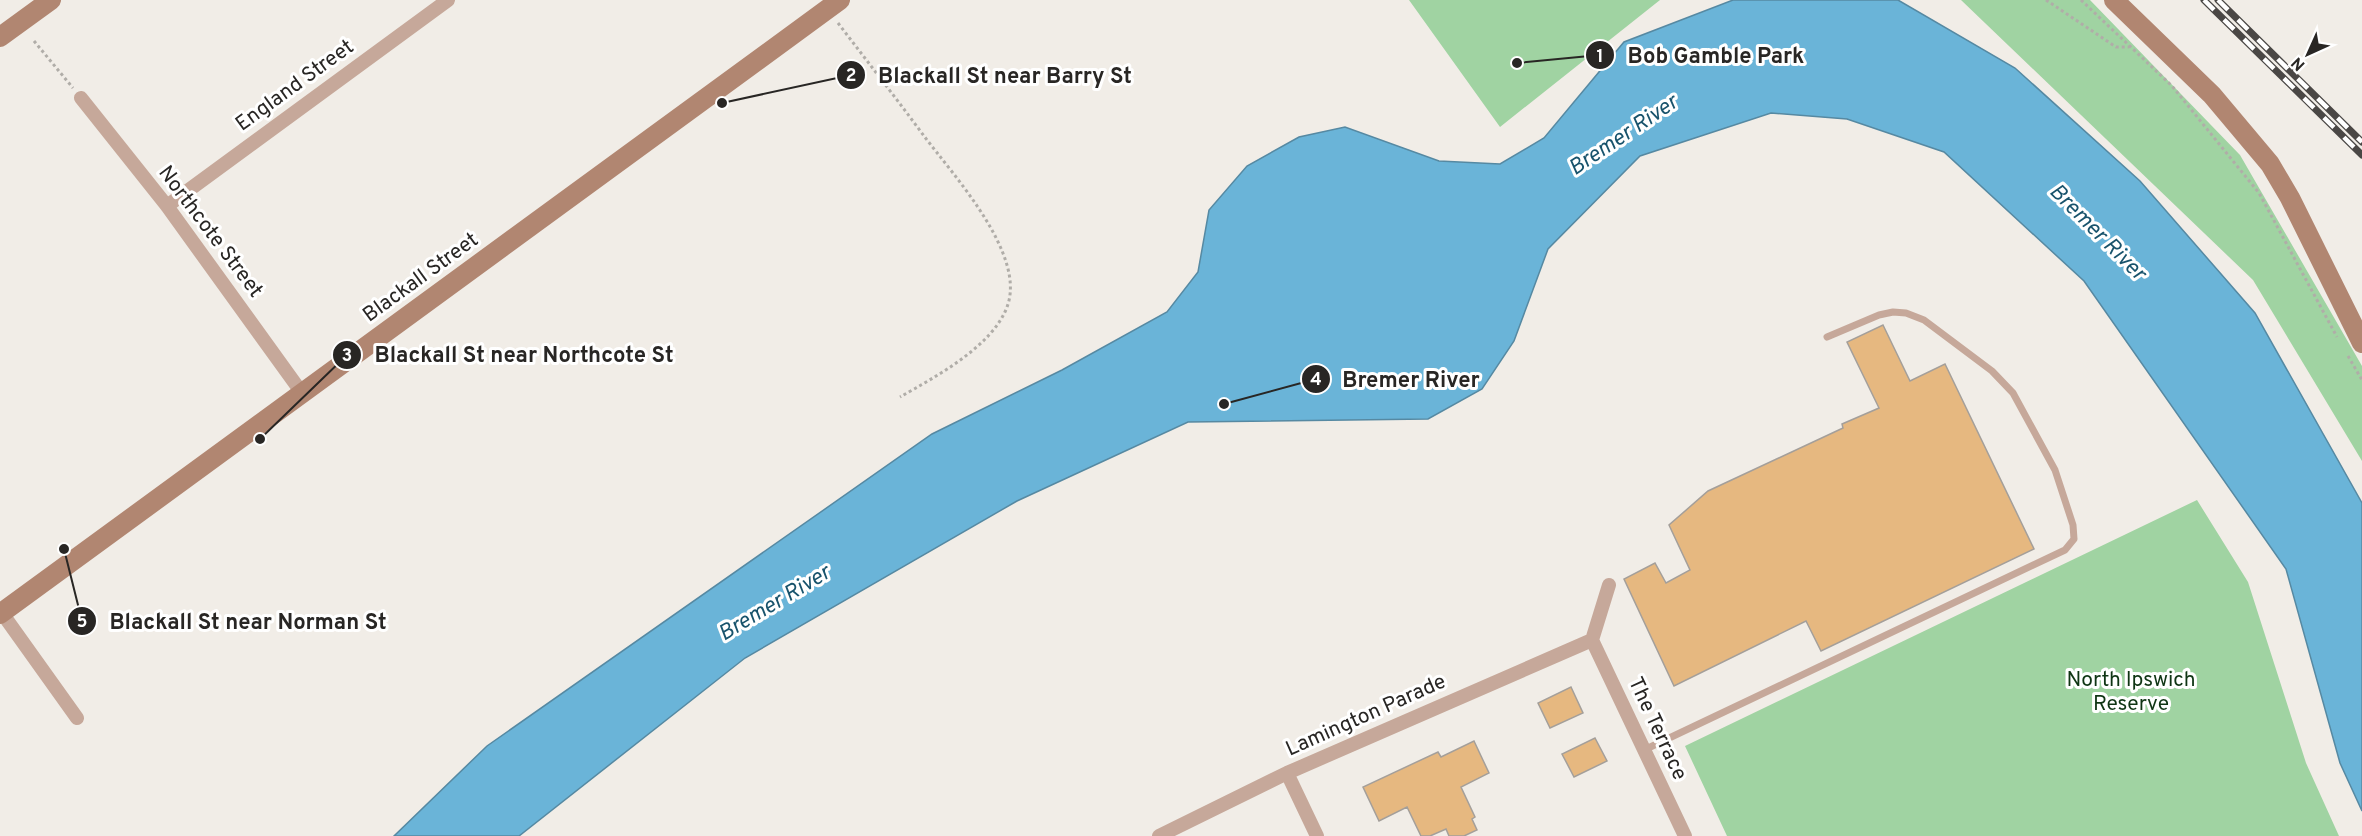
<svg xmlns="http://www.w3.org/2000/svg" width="2362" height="836" viewBox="0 0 2362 836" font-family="Overpass,sans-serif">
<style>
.green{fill:#a0d3a2}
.water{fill:#6ab4d8;stroke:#5689a2;stroke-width:1.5}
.building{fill:#e6b880;stroke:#a49f9a;stroke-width:1.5}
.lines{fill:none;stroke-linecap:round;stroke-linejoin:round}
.path{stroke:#b0ada8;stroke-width:3;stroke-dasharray:3 3;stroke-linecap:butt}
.lane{stroke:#c6a89a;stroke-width:7}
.street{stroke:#c6a89a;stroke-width:14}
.secondary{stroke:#b18671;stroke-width:20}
.rail-casing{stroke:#4a4745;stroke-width:7}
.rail{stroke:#fff;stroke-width:4.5;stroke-dasharray:14;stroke-linecap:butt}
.labels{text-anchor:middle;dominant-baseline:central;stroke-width:6;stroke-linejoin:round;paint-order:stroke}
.street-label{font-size:21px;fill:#282624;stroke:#fff}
.park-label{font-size:21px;fill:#0f3514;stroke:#fff}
.water-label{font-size:22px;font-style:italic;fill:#18536c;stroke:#fff}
.leader{fill:none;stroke:#282624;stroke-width:2}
.callout-dot{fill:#282624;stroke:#fff;stroke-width:2}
.mark-label{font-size:18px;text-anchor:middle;font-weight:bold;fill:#fff}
.callout-label{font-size:22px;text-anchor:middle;font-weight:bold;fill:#282624;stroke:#fff;stroke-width:6;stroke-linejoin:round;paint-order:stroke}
</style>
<rect width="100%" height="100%" fill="#f1ede7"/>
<!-- green -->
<path class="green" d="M1409,0H1660L1500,127Z
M1961,0H2090L2240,155L2362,366V461L2253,280Z
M2197,500L2248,582L2306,763L2339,836H1727L1685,746Z"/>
<!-- water -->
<path class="water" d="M1733,0H1898L2015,68L2140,181L2255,313L2362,503V811L2340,763L2286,569L2084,281L1944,152L1847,119L1771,113L1640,156L1548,249L1514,341L1482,389L1428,419L1188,422L1017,501L745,658L519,836H394L487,746L932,434L1062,370L1167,312L1198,272L1209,210L1247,166L1299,137L1345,127L1439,161L1500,164L1544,138L1624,42Z"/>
<!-- building -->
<path class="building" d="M1883,325L1910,381L1945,364L2034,549L1821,651L1806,621L1674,686L1624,579L1655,563L1666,583L1690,570L1669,525L1708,491L1843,428L1842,424L1879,408L1847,342Z
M1571,687L1583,713L1550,728L1538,703Z
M1595,738L1607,761L1574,777L1562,754Z
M1474,741L1489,773L1461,787L1475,817L1472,819L1477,830L1464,836H1449L1446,829L1430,836H1421L1407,807L1379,821L1363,787L1438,752L1441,757Z"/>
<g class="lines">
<!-- path -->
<path class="path" d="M2046,0L2116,47H2129
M2081,0L2172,86L2259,193L2337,337
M838,23C867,61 896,98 924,136C954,176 1027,255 1007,307C992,347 935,377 900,397
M34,41L73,88
M2348,356L2362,380"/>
<!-- lane -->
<path class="lane" d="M1644,750L2065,550L2074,539L2073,525L2055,470L2013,393L1992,371L1924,320L1906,313L1893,312L1879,315L1827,337"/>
<!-- street -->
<path class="street" d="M81,98L167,206L302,393
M167,206L448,0
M2,613L77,718
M1592,640L1685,836
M1592,640L1609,585
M1287,773L1317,836
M1159,836L1287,773L1592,640"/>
<!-- secondary -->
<path class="secondary" d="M2114,0L2212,95L2270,164L2290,198L2362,343
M0,37L51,0
M0,614L840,0"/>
<defs>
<path id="rail" d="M2204,0L2362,155
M2218,0L2362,142"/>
</defs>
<!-- rail casing -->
<use href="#rail" class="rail-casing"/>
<!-- rail -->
<use href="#rail" class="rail"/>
</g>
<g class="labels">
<!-- street labels -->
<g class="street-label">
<text transform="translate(295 86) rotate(-36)">England Street</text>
<text transform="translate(210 232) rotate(53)">Northcote Street</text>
<text transform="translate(421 278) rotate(-36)">Blackall Street</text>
<text transform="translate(1366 716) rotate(-24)">Lamington Parade</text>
<text transform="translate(1657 729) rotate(65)">The Terrace</text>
</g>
<!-- park labels -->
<g class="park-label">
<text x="2131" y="680">North Ipswich<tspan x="2131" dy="24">Reserve</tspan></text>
</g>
<!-- water labels -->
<g class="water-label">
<text transform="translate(1624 136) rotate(-34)">Bremer River</text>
<text transform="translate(2097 233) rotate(45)">Bremer River</text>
<text transform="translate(775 604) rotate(-31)">Bremer River</text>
</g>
</g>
<!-- callouts -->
<path class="leader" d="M1517 63L1600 55M722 103L851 75M260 439L347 355M1224 404L1316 379M64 549L82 621"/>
<g class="callout-dot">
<circle cx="1517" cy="63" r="6"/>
<circle cx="722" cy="103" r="6"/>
<circle cx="260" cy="439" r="6"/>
<circle cx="1224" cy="404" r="6"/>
<circle cx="64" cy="549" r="6"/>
<circle cx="1600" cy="55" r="15"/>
<circle cx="851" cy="75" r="15"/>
<circle cx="347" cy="355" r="15"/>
<circle cx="1316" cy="379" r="15"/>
<circle cx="82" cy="621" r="15"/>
</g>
<g class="mark-label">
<text x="1600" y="62">1</text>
<text x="851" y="81">2</text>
<text x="347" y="361">3</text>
<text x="1316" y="385">4</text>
<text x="82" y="627">5</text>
</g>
<g class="callout-label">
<text x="1716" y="63">Bob Gamble Park</text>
<text x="1005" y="83">Blackall St near Barry St</text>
<text x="524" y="362">Blackall St near Northcote St</text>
<text x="1411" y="387">Bremer River</text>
<text x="248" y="629">Blackall St near Norman St</text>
</g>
<!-- north arrow -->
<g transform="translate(2308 54) rotate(225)" stroke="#ffffff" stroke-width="4.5" paint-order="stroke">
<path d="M0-4.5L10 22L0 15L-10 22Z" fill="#282624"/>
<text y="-9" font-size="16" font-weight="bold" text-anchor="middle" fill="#282624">N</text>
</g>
</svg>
